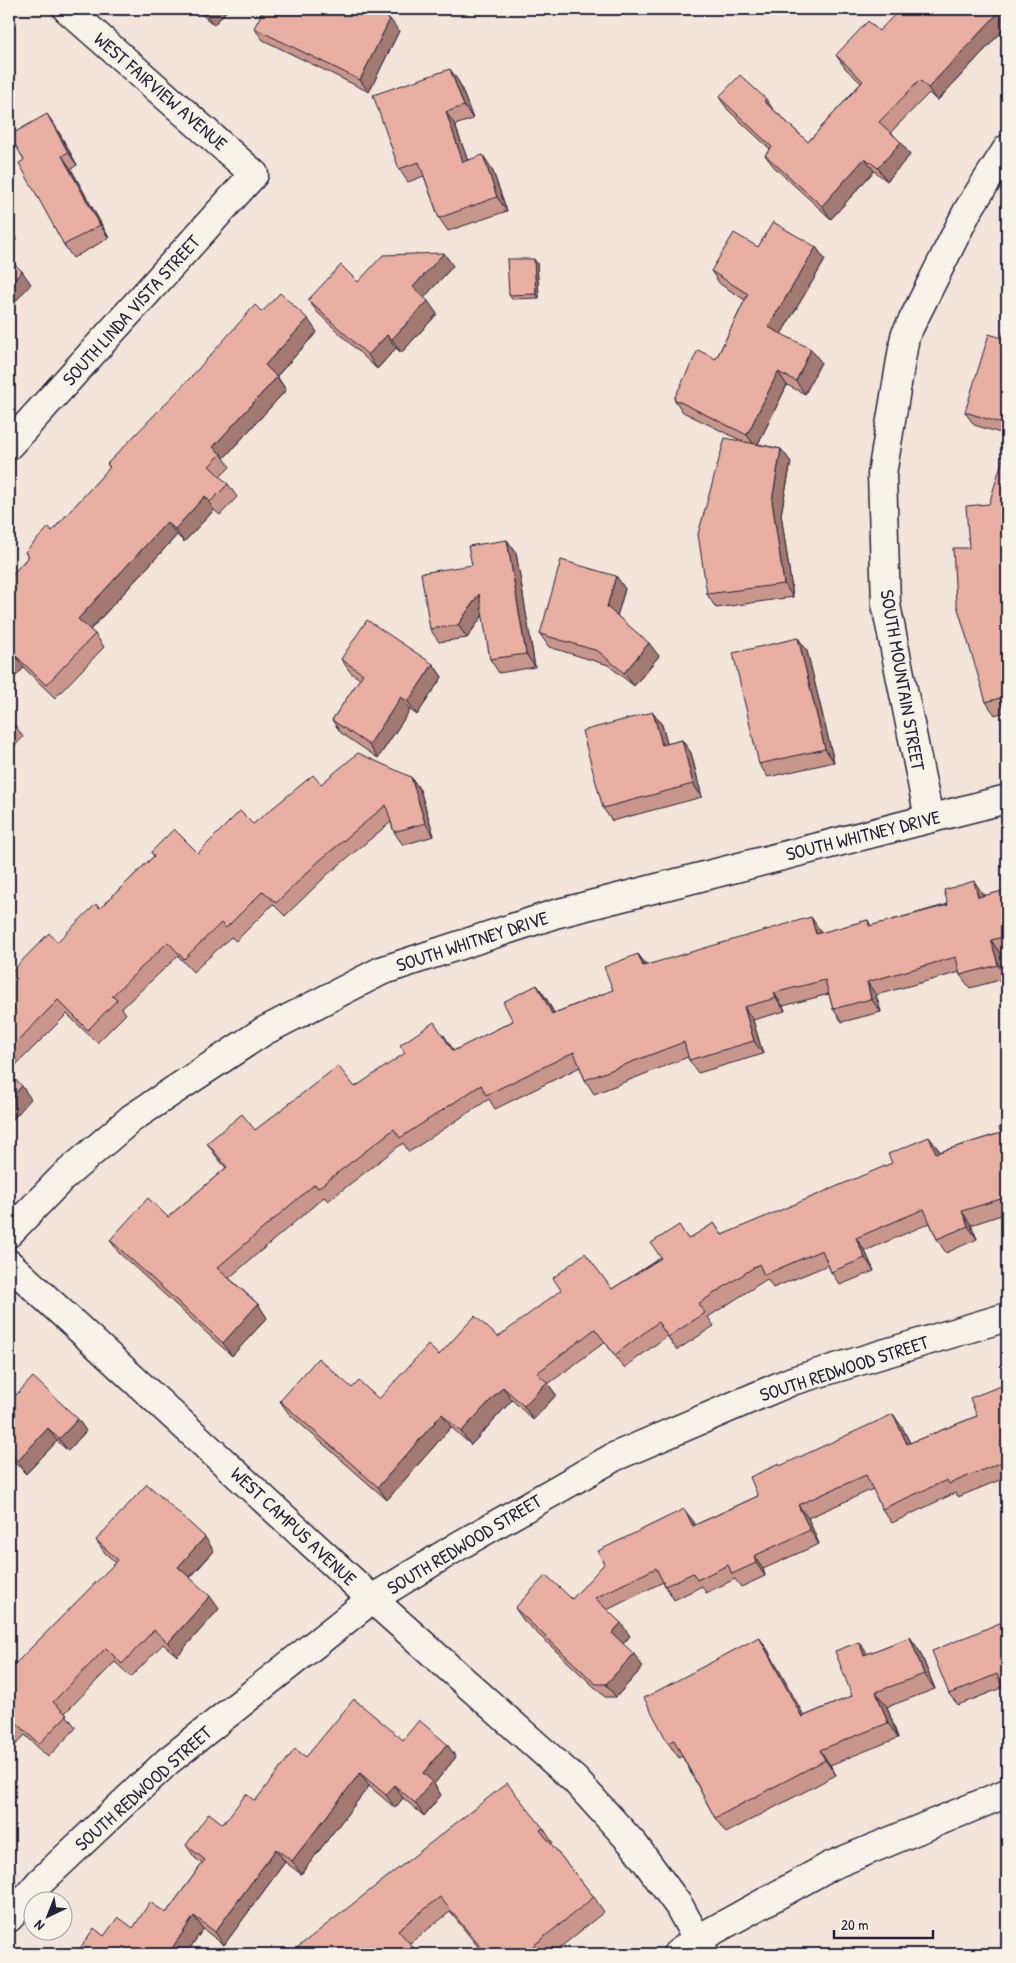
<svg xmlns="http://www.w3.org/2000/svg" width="1016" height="1963" viewBox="0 0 1016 1963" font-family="'Patrick Hand',sans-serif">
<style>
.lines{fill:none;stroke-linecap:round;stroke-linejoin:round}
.minor-casing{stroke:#22223b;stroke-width:31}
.minor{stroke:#f7f3e8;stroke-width:28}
.wall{fill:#c8968b;stroke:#22223b}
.shaded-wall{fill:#a27a71;stroke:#22223b}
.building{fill:#e8afa2;stroke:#22223b}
.labels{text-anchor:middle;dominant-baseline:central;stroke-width:4;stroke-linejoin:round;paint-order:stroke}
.street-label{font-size:19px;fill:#22223b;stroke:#f7f3e8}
</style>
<rect width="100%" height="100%" fill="#f4e5da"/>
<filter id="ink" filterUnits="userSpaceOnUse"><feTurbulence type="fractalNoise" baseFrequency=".02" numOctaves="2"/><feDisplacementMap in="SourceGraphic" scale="10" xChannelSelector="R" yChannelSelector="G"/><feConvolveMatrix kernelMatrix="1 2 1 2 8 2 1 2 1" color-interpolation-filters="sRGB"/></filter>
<g filter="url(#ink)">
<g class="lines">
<defs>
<path id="minor" d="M9,445L254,174L67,9
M929,818L886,605L882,474L905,336L968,210L1007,149
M9,1233L62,1178L132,1118L264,1031L381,971L555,914L1007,799
M9,1264L372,1599L575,1780L635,1846L679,1906L705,1954
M9,1918L39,1883L168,1761L372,1599L460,1545L614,1457L792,1381L1007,1317
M677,1954L698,1939L830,1866L1007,1793"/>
</defs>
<!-- minor casing -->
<use href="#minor" class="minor-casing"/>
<!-- minor -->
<use href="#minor" class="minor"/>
</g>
<!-- wall -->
<path class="wall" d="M195,9H228L214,25Z
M1007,9V26L937,101L929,93L891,132L910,155L887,181L874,171L831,219L774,167L765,155L770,149L728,110L719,97L774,110L808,142L861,83L845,68L836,55L879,31Z
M254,28L399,31L369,92L263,40Z
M459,82L473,119L455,125L468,161L492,169L507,211L448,231L439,218L424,176L408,182L399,169Z
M56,127L77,165L71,169L109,238L73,258L64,245L24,160Z
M758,247H816L825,260L781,334L821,362L805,394L787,385L758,444L781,449L791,462L781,514L793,597L716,608L707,594L742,441L683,412L674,399L716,359L745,300L720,284L711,271Z
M537,263L539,298L512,299L509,295Z
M453,266L424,297L437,314L401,353L396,348L377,369L318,313L308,300L358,282Z
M262,312L317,332L277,376L286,390L224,458L230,467L220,477L228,484L237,497L220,515L214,510L184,542L177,535L90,630L95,634L104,647L55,698L24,668L11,681L9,679V578L28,557L25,552L52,531L110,468L107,464Z
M1007,324V435L974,425L965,412L1002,338Z
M989,504L1004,712L995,715L986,702L969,548Z
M507,540L516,553L535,667L499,673L490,659L483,615L467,638L439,642L430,629L472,565Z
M616,576L625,589L617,616L659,656L634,686L608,665L549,647L540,634Z
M798,638L807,651L834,762L768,777L759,764Z
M341,659L433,664L442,677L417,715L410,710L378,758L341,733L332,720L360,679L351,673Z
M653,712L662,725L667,744L682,740L691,753L702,797L612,821L603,808Z
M9,719L14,724L23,737L9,752Z
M411,777L420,790L434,836L403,845L394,832L391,822L328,874L285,916L273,904L236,941L231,937L193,972L178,956L122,1008L126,1014L97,1043L67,1014L9,1072V974L57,942L100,908L154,856L151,852L198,853L253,824L321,784Z
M1007,890V951L1000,953L1007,978L970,988L960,975V972L876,995L881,1012L842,1022L833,1009L829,994L783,1006L785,1011L753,1020L763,1054L698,1073L689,1060L688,1057L594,1094L585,1080L580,1067L495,1109L489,1099L409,1152L403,1143L328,1201L324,1197L229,1278L258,1304L267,1318L232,1356L119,1253L110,1240L168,1217L226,1168L216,1156L207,1143L255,1130L355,1087L444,1035L454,1051L513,1021L537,985L546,998L554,1013L613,990L638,954L646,965L820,930L821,933L868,920L871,926L983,894L984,896Z
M1007,1125V1213L971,1225L977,1239L946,1253L937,1239L930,1223L865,1251L874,1271L840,1285L831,1272L828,1265L773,1288L767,1279L708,1317L714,1326L677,1350L667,1336L624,1368L605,1342L548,1384L556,1395L533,1420L512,1400L471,1445L451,1427L387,1500L289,1414L280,1401L352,1388L379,1399L439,1355L498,1337L612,1289L714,1223L722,1235L939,1150V1152L1001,1133Z
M1007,1385V1477L958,1497L955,1493L892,1523L882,1509L873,1489L808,1518L819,1544L763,1569L765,1576L741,1587L735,1579L706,1593L702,1586L674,1600L663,1582L607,1610L630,1636L623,1644L643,1667L616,1697H605L524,1621L515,1608L572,1599L694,1522L695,1525L758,1496L780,1466L902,1427L910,1443L977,1416Z
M9,1389L16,1395L86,1431L68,1451L57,1441L26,1474L9,1457Z
M96,1540L214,1551L190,1578L219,1609L177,1656L163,1644L131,1677L115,1662L65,1713L76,1728L48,1757L25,1735L9,1752V1658L15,1664L116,1563L105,1553Z
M1007,1620V1696L1002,1688L958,1705L949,1694Z
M759,1637L769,1652L804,1716L852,1696L867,1654L910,1637L920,1652L935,1689L887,1707L898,1738L830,1765L836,1775L726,1833L715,1818L682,1756L679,1758L668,1743Z
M403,1740L456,1757L434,1784L441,1795L424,1816L403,1798L395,1808L369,1786L301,1874L285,1862L224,1945L203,1929L186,1954H76L104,1936L133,1928L166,1913L202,1864L195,1858L186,1845L223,1824L255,1801L306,1757Z
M543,1828L553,1843L551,1844L594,1897L604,1912L552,1954H484L450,1912L410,1943L289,1954Z"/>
<!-- shaded-wall -->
<path class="shaded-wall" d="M207,9H228L214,25L204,12Z
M1002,9H1007V26L937,101L928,88Z
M390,19L399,31L369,92L360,80Z
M450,69L459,82L473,119L464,106Z
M766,99L775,112L764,101Z
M446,112L455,125L473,175L463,162Z
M47,114L56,127L77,165L68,152Z
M901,142L910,155L887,181L878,168Z
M483,155L492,169L507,211L497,197Z
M62,156L71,169L109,238L100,225Z
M865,158L874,171L831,219L822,206Z
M9,227L17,239L9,248Z
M816,247L825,260L777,341L768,327Z
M444,253L453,266L422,300L413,287Z
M534,259L537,263L539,298L536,294Z
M22,271L31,284L9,309V286Z
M428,301L437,314L401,353L392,339Z
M308,319L317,332L274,379L265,365Z
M387,335L396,348L377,369L368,355Z
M811,349L821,362L805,394L796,381Z
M778,372L787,385L756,448L747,435Z
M277,377L286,390L224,458L221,454L213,447Z
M781,449L791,462L781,514L793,597L784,584L772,501Z
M205,496L214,510L184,542L175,529Z
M167,522L177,535L88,632L78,619Z
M507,540L516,553L535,667L526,654Z
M616,576L625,589L616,620L607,607Z
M479,594L488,607L467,638L458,625Z
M798,638L807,651L834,762L825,749Z
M649,643L659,656L634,686L624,673Z
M15,655L24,668L11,681L9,678V661Z
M433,664L442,677L417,715L408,702Z
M401,697L410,710L378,758L369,745Z
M653,712L662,725L671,758L662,745Z
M682,740L691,753L702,797L693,784Z
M411,777L420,790L434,836L425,823Z
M974,881L983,894L988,910L978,897Z
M811,917L820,930L825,947L816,934Z
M991,940L1000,953L1007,978L998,965Z
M638,954L647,967L643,966Z
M867,982L876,995L881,1012L871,999Z
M537,985L546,998L561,1027L552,1014Z
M774,993L783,1006L785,1011L776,998Z
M744,1007L753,1020L763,1054L754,1041Z
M22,1086L31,1099L9,1124V1100Z
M929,1137L939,1150L946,1166L936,1153Z
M962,1211L971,1225L977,1239L968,1226Z
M856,1238L865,1251L874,1271L865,1258Z
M258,1304L267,1318L232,1356L223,1343Z
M547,1382L556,1395L533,1420L524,1406Z
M503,1387L512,1400L471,1445L461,1432Z
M442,1414L451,1427L387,1500L378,1487Z
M893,1414L902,1427L917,1457L907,1444Z
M78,1419L86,1431L68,1451L59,1439Z
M48,1428L57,1441L26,1474L18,1461Z
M798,1505L808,1518L819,1544L810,1530Z
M684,1509L694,1522L702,1539L693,1526Z
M205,1537L214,1551L187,1580L178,1567Z
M754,1556L763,1569L765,1576L756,1563Z
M210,1596L219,1609L177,1656L168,1643Z
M621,1623L630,1636L621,1646L612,1633Z
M759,1637L769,1652L813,1732L802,1717Z
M910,1637L920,1652L935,1689L924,1674Z
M859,1642L870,1657L864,1655Z
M634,1654L643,1667L616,1697L606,1684Z
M876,1692L887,1707L898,1738L888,1723Z
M447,1744L456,1757L434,1784L441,1795L424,1816L415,1803L423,1773Z
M820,1750L830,1765L836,1775L825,1760Z
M360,1773L369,1786L301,1874L292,1861Z
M394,1785L403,1798L395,1808L386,1795Z
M276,1849L285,1862L224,1945L215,1932Z
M194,1916L203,1929L186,1954H168Z"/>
<!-- building -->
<path class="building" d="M201,9H207L204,12Z
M264,9H369L390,19L360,80L254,28Z
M900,9H1002L928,88L920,80L879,122L901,142L878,168L865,158L822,206L765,155L772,147L719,97L740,75L766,99L764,101L808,142L863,81L836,55L868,21L879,31Z
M450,69L464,106L446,112L463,162L483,155L497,197L439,218L419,162L399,169L373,95Z
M47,114L68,152L62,156L100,225L64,245L19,163L24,160L10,135Z
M773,222L816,247L768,327L811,349L796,381L778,372L747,435L674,399L698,350L716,359L748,294L711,271L734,233L758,247Z
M444,253L413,287L428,301L392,339L387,335L368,355L308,300L341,265L358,282L383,255Z
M9,259L22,271L9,286Z
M507,259H534L536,294L509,295Z
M280,293L308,319L265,365L277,377L213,447L221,454L209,466L228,484L210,502L205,496L175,529L167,522L78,619L95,634L46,685L15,655L9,661V578L29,556L25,552L49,527L52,531L110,467L107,464L191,377L255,305L262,312Z
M1007,324V425L965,412L989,334L1002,338Z
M725,438L781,449L772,501L784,584L707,594L698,534Z
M1007,445V721L1000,698L986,702L956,602L953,548H969L966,506L989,504Z
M507,540L526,654L490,659L479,594L458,625L430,629L421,573L472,565L468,546Z
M561,560L616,576L607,607L649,643L624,673L598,651L540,634Z
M367,620L433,664L408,702L401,697L369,745L332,720L363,674L341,659Z
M798,638L825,749L759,764L733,653Z
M653,712L662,745L682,740L693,784L603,808L582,731Z
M9,719L14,724L9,729Z
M358,753L411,777L425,823L394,832L386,805L319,861L276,903L263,891L226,928L221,923L184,959L168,942L112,996L117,1000L88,1030L58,1000L9,1050V974L49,933L57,942L96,904L100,908L154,856L151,852L174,829L198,853L240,811L253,824L313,775L321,784Z
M974,881L978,897L1007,890V936L991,940L998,965L960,975L956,957L867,982L871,999L833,1009L825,980L774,993L776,998L744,1007L754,1041L689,1060L684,1042L585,1080L574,1052L486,1095L481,1085L400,1138L394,1129L318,1188L315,1184L217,1268L258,1304L223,1343L110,1240L148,1198L168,1217L227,1167L207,1143L242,1114L255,1130L338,1066L355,1087L405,1053L400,1045L434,1022L453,1051L513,1021L503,1002L537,985L552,1014L613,990L604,967L638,954L643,966L811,917L816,934L868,920L869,926L948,905L944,890Z
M9,1074L22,1086L9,1100Z
M1007,1125V1197L962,1211L968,1226L937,1239L924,1209L856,1238L865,1258L831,1272L822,1250L764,1275L759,1264L698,1304L705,1313L668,1337L658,1322L615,1355L595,1329L537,1373L547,1382L524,1406L503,1387L461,1432L442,1414L378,1487L280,1401L318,1358L352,1388L359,1381L379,1399L428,1345L439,1355L475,1316L498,1337L561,1290L553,1278L585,1253L612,1289L661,1258L651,1243L679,1225L688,1239L714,1223L722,1235L892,1163L888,1154L929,1137L936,1153L1001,1133L999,1128Z
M33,1377L78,1419L59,1439L48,1428L18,1461L9,1453V1389L16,1395Z
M1006,1384L1007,1385V1460L949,1484L947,1480L882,1509L866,1475L798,1505L810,1530L754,1556L756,1563L732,1574L728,1565L697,1580L693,1573L665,1586L656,1568L595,1598L621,1623L612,1633L634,1654L606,1684H596L515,1608L546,1575L572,1599L604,1564L598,1551L684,1509L693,1526L758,1496L750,1477L779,1464L780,1466L893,1414L907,1444L977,1416L970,1398Z
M147,1484L205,1537L178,1567L210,1596L168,1643L154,1630L122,1664L106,1648L53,1702L67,1715L39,1744L16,1722L9,1729V1658L15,1664L118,1560L96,1540Z
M1007,1620V1690L1004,1691L997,1674L949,1694L932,1651Z
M759,1637L802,1717L852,1696L835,1651L859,1642L864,1655L910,1637L924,1674L876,1692L888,1723L820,1750L825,1760L715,1818L674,1740L668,1743L644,1698Z
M354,1699L403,1740L419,1720L447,1744L423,1773L432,1781L415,1803L394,1785L386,1795L360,1773L292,1861L276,1849L215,1932L194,1916L168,1954H76L94,1928L104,1936L118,1917L133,1928L150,1902L166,1913L205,1860L186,1845L209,1813L223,1824L246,1794L255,1801L295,1749L306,1757Z
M507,1783L543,1828L540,1830L594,1897L523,1954H486L440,1897L398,1930L419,1954H289Z"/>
</g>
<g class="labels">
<!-- street labels -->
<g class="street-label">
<text transform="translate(161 91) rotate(41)">WEST FAIRVIEW AVENUE</text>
<text transform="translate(131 310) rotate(-48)">SOUTH LINDA VISTA STREET</text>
<text transform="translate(903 680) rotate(80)">SOUTH MOUNTAIN STREET</text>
<text transform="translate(863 835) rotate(-14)">SOUTH WHITNEY DRIVE</text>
<text transform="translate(472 941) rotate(-18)">SOUTH WHITNEY DRIVE</text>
<text transform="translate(844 1368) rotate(-18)">SOUTH REDWOOD STREET</text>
<text transform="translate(294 1526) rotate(43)">WEST CAMPUS AVENUE</text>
<text transform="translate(464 1544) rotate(-31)">SOUTH REDWOOD STREET</text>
<text transform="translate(143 1788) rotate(-42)">SOUTH REDWOOD STREET</text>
</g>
</g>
<!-- margin -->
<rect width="1016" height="1963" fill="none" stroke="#f7f3e8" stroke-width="30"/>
<rect x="15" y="15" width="986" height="1933" fill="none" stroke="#22223b" stroke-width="2" filter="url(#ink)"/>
<!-- north arrow -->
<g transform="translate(48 1916) rotate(223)"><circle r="24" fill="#f7f3e8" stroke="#a29fa3"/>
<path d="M0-4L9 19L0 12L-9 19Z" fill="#22223b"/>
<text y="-8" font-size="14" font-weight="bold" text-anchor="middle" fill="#22223b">N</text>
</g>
<!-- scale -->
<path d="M834 1930v8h99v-8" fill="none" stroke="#22223b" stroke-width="2.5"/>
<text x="841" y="1930" font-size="15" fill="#22223b" stroke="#f7f3e8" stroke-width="4" paint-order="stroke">20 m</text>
</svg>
